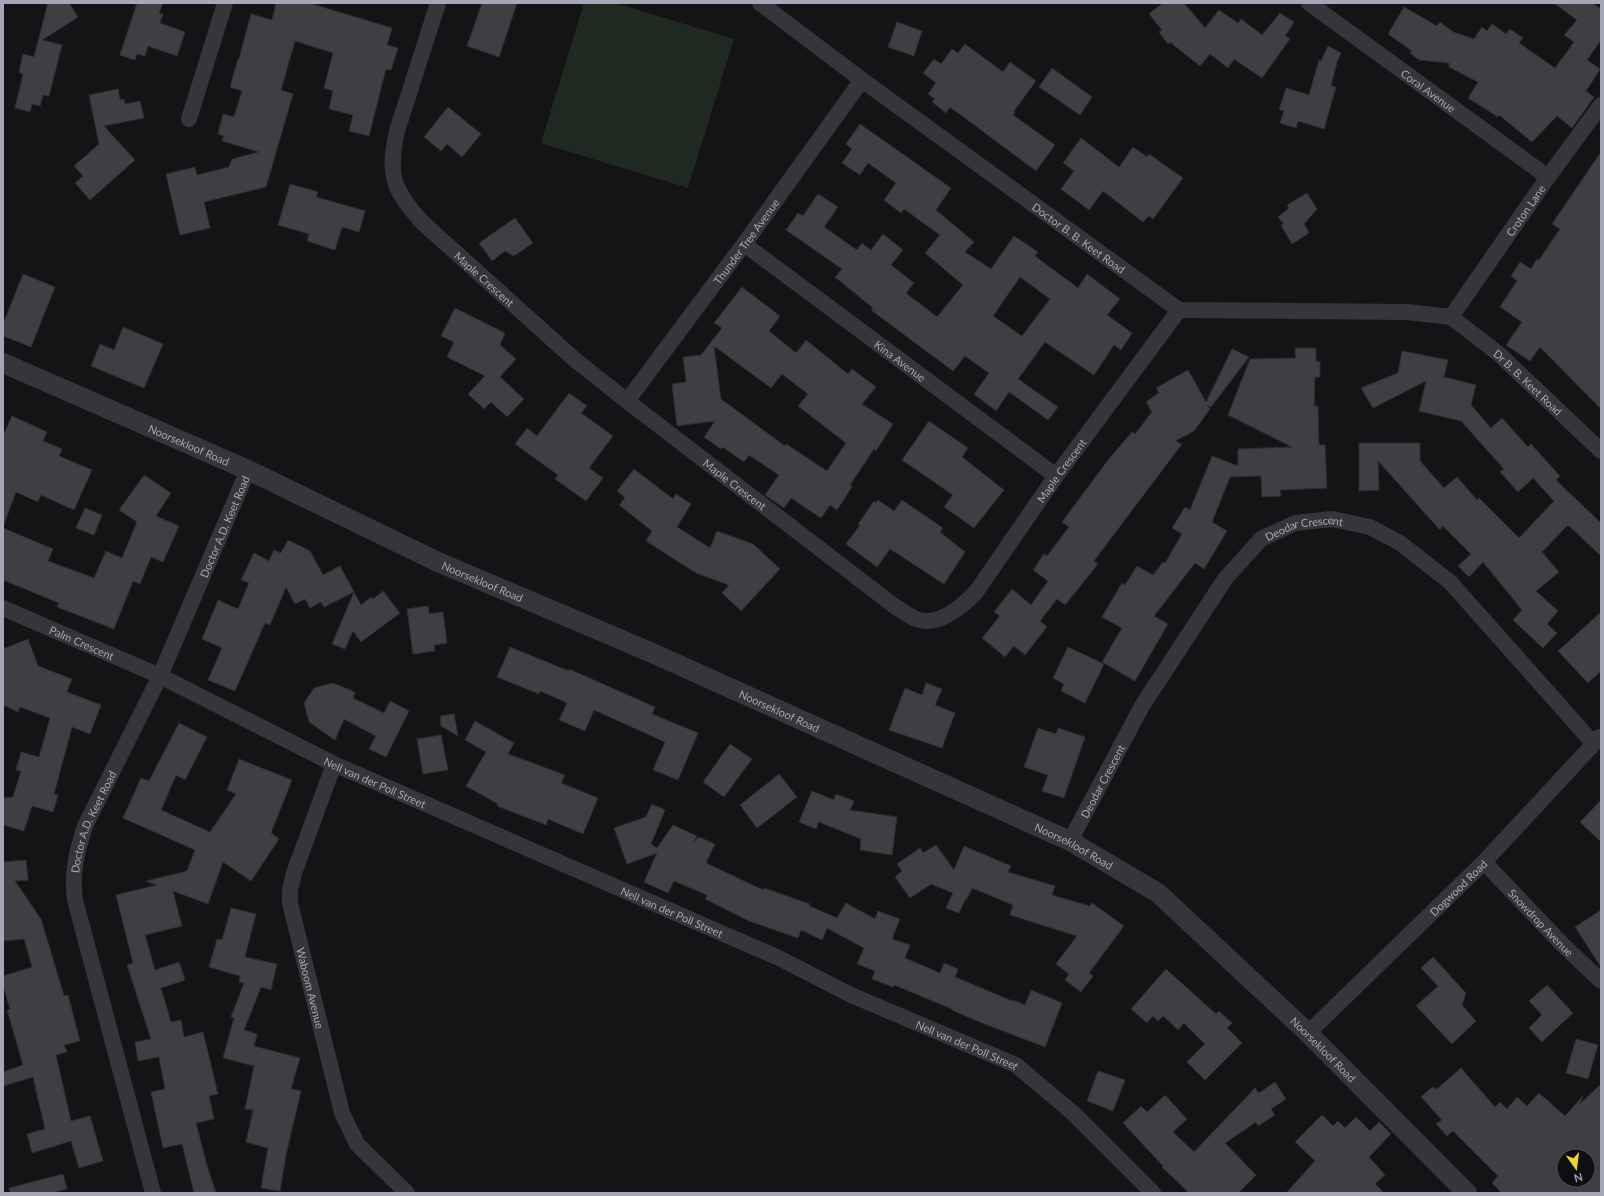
<svg xmlns="http://www.w3.org/2000/svg" width="1604" height="1196" viewBox="0 0 1604 1196" font-family="Lato,sans-serif">
<style>
.green{fill:#202822}
.building{fill:#3e3e43;stroke:#2f2e32;fill-rule:evenodd}
.lines{fill:none;stroke-linecap:round;stroke-linejoin:round}
.minor{stroke:#35353b;stroke-width:16}
.tertiary{stroke:#35353b;stroke-width:20}
.labels{text-anchor:middle;dominant-baseline:central;stroke-width:3.5;stroke-linejoin:round;paint-order:stroke}
.street-label{font-size:11px;fill:#a6a7b6;stroke:#0f0f11}
</style>
<rect width="100%" height="100%" fill="#141416"/>
<!-- green -->
<path class="green" d="M584,3H616L734,39L688,188L541,143Z"/>
<!-- building -->
<path class="building" d="M48,3H69L78,17L42,40L62,45L49,96L43,95L40,106L32,104L30,112L15,108L23,74L19,72L23,54L34,57Z
M137,3H163L159,13L163,14L160,23L185,32L177,56L148,46L145,56L137,54L135,60L120,55Z
M276,3H309L392,28L387,45L398,48L391,70L386,69L369,136L349,131L353,115L329,109L333,91L324,88L333,53L295,41L281,90L293,94L266,187L204,202L210,228L180,235L166,174L195,167L197,175L229,167L232,159L259,152L222,141L224,136L218,134L223,114L234,117L242,91L230,87L238,59H239L251,14L272,20Z
M482,3H517L499,57L467,46Z
M1163,3H1184L1205,28L1219,10L1238,23L1241,19L1262,35L1280,13L1294,22L1285,36L1290,39L1262,78L1234,59L1228,68L1210,54L1200,66L1170,42L1168,44L1159,32L1162,30L1149,14Z
M1554,3H1592L1601,9V40L1587,60L1600,69L1586,91L1594,97L1572,128L1557,116L1532,142L1499,115L1498,117L1468,98L1478,82L1449,67V63L1419,60L1410,53L1412,51L1388,34L1404,7L1437,26L1440,22L1453,32L1474,39L1482,27L1487,31L1492,24L1506,34L1510,29L1523,38L1519,43L1555,68L1574,42L1564,35L1577,20Z
M897,22L922,31L914,56L888,47Z
M965,44L1003,72L1010,62L1036,81L1014,111L1015,112L1013,115L1055,145L1036,171L950,107L946,113L932,102L935,99L928,94L936,83L923,73L934,59L941,64L952,49L958,53Z
M1328,46L1341,53L1337,62L1331,86L1336,87L1324,129L1298,121L1296,128L1280,123L1284,111L1279,110L1286,88L1309,95L1319,60L1321,61Z
M1052,68L1092,97L1080,115L1039,87Z
M118,89L120,100L124,99L125,104L140,101L144,118L104,126L135,160L90,200L75,183L83,176L74,166L99,144L89,95Z
M448,107L481,134L462,157L447,144L441,151L424,137Z
M860,124L951,188L936,210L974,242L965,252L991,269L1014,236L1038,252L1035,256L1078,288L1087,274L1120,299L1107,315L1132,333L1121,350L1114,345L1094,375L1045,342L1018,379L1058,407L1048,420L1009,392L996,411L974,394L989,373L965,356L953,371L871,310L873,308L835,277L842,269L786,230L798,213L803,216L818,194L838,207L824,227L857,250L862,243L871,250L883,234L903,250L891,265L914,283L906,293L937,317L963,285L925,253L940,235L904,209L901,213L884,200L896,183L868,163L860,175L842,163L852,149L846,144ZM1020,277L1050,299L1022,336L993,316Z
M1081,138L1119,167L1133,147L1147,157L1149,154L1183,178L1153,219L1149,216L1143,222L1103,191L1089,210L1061,189L1074,171L1063,163Z
M1601,152V409L1540,347L1530,361L1506,345L1522,322L1500,307L1517,281L1511,276L1520,262L1531,269L1537,259L1539,260L1560,229L1552,224Z
M290,184L318,192L316,197L365,211L359,232L342,227L335,250L307,241L309,234L278,225Z
M1307,193L1317,209L1304,224L1309,233L1292,244L1281,225L1284,224L1278,217L1289,208L1287,205Z
M515,218L533,243L514,256L505,251L492,261L479,243Z
M23,274L55,287L31,347L3,336V324Z
M742,287L780,316L769,331L796,353L806,340L848,374L852,369L876,387L862,404L893,424L876,451L874,449L850,485L852,487L837,510L830,505L821,518L791,498L784,508L765,495L779,475L749,455L744,462L723,447L721,449L704,437L715,421L677,426L672,384L686,382L683,357L701,355L722,328L714,323ZM714,346L771,388L782,374L808,394L798,406L846,443L827,471L786,444L785,446L721,399Z
M455,308L505,333L500,345L516,359L500,377L524,399L507,417L491,402L484,409L468,394L485,376L447,357L454,342L441,336Z
M123,327L163,344L144,388L91,366L100,344L114,350Z
M1295,348H1316V361L1320,362V377H1315L1314,406H1318L1319,445H1325L1327,488L1280,490L1281,496L1262,497L1261,476L1230,477L1212,522L1227,531L1204,569L1195,563L1154,616L1168,624L1135,681L1102,662L1122,628L1102,617L1122,583L1125,585L1137,566L1153,575L1163,562L1165,563L1182,534L1172,528L1185,507L1190,510L1212,456L1238,466V449L1292,447L1228,415L1250,359L1296,358Z
M1232,349L1249,357L1211,407L1207,405L1210,409L1194,431L1175,441L1182,444L1094,561L1098,564L1065,605L1057,599L1040,621L1047,627L1025,655L1014,646L1005,657L982,638L1000,616L994,612L1012,589L1031,605L1048,581L1033,570L1044,554L1047,556L1069,527L1062,522L1108,460L1132,432L1135,434L1152,412L1146,402L1159,393L1156,388L1188,370L1206,402Z
M1402,351L1448,360L1444,377L1476,385L1471,405L1491,428L1502,418L1528,447L1531,444L1560,476L1556,480L1601,523V556L1568,525L1542,552L1559,572L1536,591L1558,611L1547,624L1557,633L1543,648L1513,620L1522,610L1483,562L1469,577L1458,566L1471,554L1443,526L1440,530L1378,461L1379,490L1359,491V443H1420V461L1444,488L1457,477L1477,500L1479,498L1519,538L1554,501L1533,478L1518,492L1500,472L1504,469L1461,421L1419,411L1426,381L1373,408L1361,388L1398,373Z
M569,393L587,406L581,413L613,436L589,468L603,478L586,501L555,479L558,475L515,444L527,428L537,436Z
M12,416L47,432L43,441L62,449L59,456L92,470L74,510L41,495L38,502L16,492L4,524L3,523V436Z
M929,421L968,448L962,457L1004,490L974,528L944,507L953,495L902,460Z
M634,469L673,499L676,494L691,504L677,527L710,548L717,531L753,544L780,569L741,611L722,593L729,585L696,573L646,541L652,531L619,505L625,498L617,491Z
M144,475L171,493L156,516L179,526L163,562L151,557L140,584L133,581L114,629L57,607L59,603L3,580V528L53,549L48,561L94,578L106,551L122,558L137,522L119,510Z
M878,500L894,511L902,500L943,528L940,532L965,552L944,584L890,549L877,567L846,544L860,525L858,524L874,501L876,503Z
M85,508L102,515L94,535L76,528Z
M288,540L310,551L323,575L340,566L361,605L371,597L373,599L383,591L400,613L361,642L353,631L345,649L332,644L354,592L324,607L321,602L310,608L305,599L295,604L286,587L270,625L265,623L235,691L208,680L222,648L202,639L218,600L238,609L249,583L241,580L254,553L269,561L274,550L281,553Z
M428,606L429,614L443,612L447,643L434,645L435,651L413,654L407,609Z
M1601,612V671L1588,683L1558,651Z
M28,639L38,666L72,679L67,692L101,705L90,734L72,727L54,794L58,795L53,812L32,806L24,831L3,825V798L13,797L21,771L16,770L21,752L39,757L50,718L20,707L18,712L3,705V649Z
M510,647L569,671V669L655,707L652,714L698,733L678,780L653,770L665,742L594,710L585,731L559,720L567,703L540,691L539,694L497,677Z
M1068,647L1104,664L1085,703L1061,691L1064,684L1053,678Z
M333,683L355,692L353,698L384,713L390,701L409,711L386,757L369,749L376,736L344,719L335,740L309,722L304,703L314,688Z
M926,683L942,689L935,705L955,713L942,748L889,730L905,688L922,695Z
M454,714L458,736L441,726L440,716Z
M475,721L514,743L508,754L565,775L561,783L598,798L583,834L548,819L546,825L497,806L498,804L466,786L486,752L465,740Z
M179,723L207,737L185,780L176,775L161,810L210,832L236,794L227,790L239,759L292,780L271,833L279,839L251,881L223,862L208,904L173,891L182,926L145,935L155,970L179,962L185,980L161,988L171,1022L181,1020L184,1037L203,1032L218,1094L209,1096L214,1119L196,1123L207,1166L216,1193H194L182,1144L163,1148L151,1092L165,1089L159,1057L138,1061L135,1042L151,1039L127,965L133,963L116,895L157,885L146,881L187,871L195,850L123,818L141,778L149,781Z
M1038,728L1056,734L1058,728L1085,737L1064,798L1042,791L1048,775L1024,767Z
M441,735L448,770L423,774L417,739Z
M730,744L752,759L724,797L703,782Z
M779,774L797,797L757,828L740,805Z
M812,791L834,800L836,794L854,801L850,810L897,817L892,855L860,850L861,839L819,822L816,829L799,822Z
M1601,800V842L1580,822Z
M652,804L665,810L651,844L657,848L673,825L697,836L693,842L699,837L715,844L706,863L763,890L764,888L810,904L809,906L837,918L846,903L875,919L878,911L900,919L892,939L910,945L905,958L940,973L944,963L958,969L955,977L1012,1001L1013,1000L1025,1005L1031,990L1062,1003L1045,1047L977,1021L952,1010V1009L894,985L893,987L872,979L875,971L857,964L864,948L827,928L822,940L801,930L798,938L749,921L705,899L707,895L674,881L668,893L644,882L657,853L627,864L614,828L646,817Z
M936,845L954,870L964,846L1011,866L1008,872L1055,886L1052,895L1090,906L1092,903L1124,926L1089,973L1093,976L1081,992L1065,980L1069,974L1056,964L1077,936L1010,915L1013,905L972,888L967,899L966,898L959,913L946,908L953,893L931,884L910,898L895,877L902,871L897,864L920,848L923,853Z
M26,860L28,880L15,881L41,919L64,996L68,995L80,1041L64,1045L67,1052L56,1055L71,1121L90,1116L103,1161L79,1168L71,1141L32,1153L27,1134L45,1129L33,1077L3,1086V1072L23,1065L7,1010L10,1009L3,985V976L32,967L24,939L3,941V862Z
M231,908L256,914L245,957L277,964L271,990L261,987L244,1030L257,1034L254,1046L300,1058L291,1089L301,1091L286,1155L280,1191L261,1188L268,1148L246,1142L253,1110L245,1109L254,1066L223,1058L234,1018L231,1017L244,983L239,982L240,976L209,967L217,939L222,940Z
M1601,910V967L1575,927Z
M1433,957L1466,993L1462,1005L1476,1021L1452,1044L1416,1006L1438,986L1421,968Z
M1166,969L1216,1014L1219,1011L1232,1023L1227,1028L1242,1043L1205,1080L1187,1062L1205,1044L1184,1023L1178,1030L1163,1016L1158,1021L1153,1016L1147,1023L1131,1009Z
M1547,985L1573,1013L1542,1042L1529,1028L1542,1015L1529,1001Z
M1576,1039L1598,1045L1588,1079L1566,1073Z
M1461,1068L1495,1107L1500,1102L1507,1109L1517,1097L1527,1106L1539,1093L1565,1116L1583,1096L1580,1104L1601,1084V1193H1502L1492,1183L1498,1176L1453,1131L1447,1136L1436,1124L1442,1120L1421,1097L1432,1087L1437,1089ZM1564,1156H1588V1180H1564Z
M1098,1071L1125,1080L1113,1111L1087,1101Z
M1275,1082L1286,1099L1271,1109L1275,1115L1258,1126L1256,1122L1225,1143L1256,1175L1238,1193H1189L1162,1167L1163,1166L1123,1123L1141,1106L1147,1112L1165,1095L1187,1119L1173,1132L1194,1152L1255,1088L1259,1093Z
M1322,1115L1333,1126L1338,1121L1345,1128L1356,1117L1370,1131L1379,1122L1391,1134L1369,1157L1385,1175L1375,1184L1384,1193H1286L1315,1161L1295,1142Z
M63,1174L67,1189L51,1193H10L9,1188Z"/>
<g class="lines">
<!-- minor -->
<g class="minor">
<path id="s1" d="M438,3L397,131C387,176 393,190 423,223L574,359L627,401L897,608C903,611 909,616 916,619C937,628 963,606 976,592L1056,476L1179,310"/>
<path id="s2" d="M760,3L862,80L1179,310L1407,312L1451,317"/>
<path id="s3" d="M1309,3L1548,177"/>
<path d="M189,119L225,3"/>
<path id="s4" d="M744,244L1056,476"/>
<path id="s5" d="M1451,317L1548,177L1601,105"/>
<path id="s6" d="M1451,317L1499,354L1601,451"/>
<path id="s7" d="M627,401L744,244L862,80"/>
<path id="s8" d="M3,608L160,676L334,764L779,958L851,995L1016,1065L1073,1113L1153,1193"/>
<path id="s9" d="M334,764L294,873L290,890V903L342,1113L357,1144L407,1193"/>
<path id="s10" d="M1070,841L1142,706L1225,579L1261,539L1295,523L1332,519L1370,527L1400,543L1450,582L1593,743"/>
<path id="s11" d="M1484,862L1563,945L1601,981"/>
<path id="s12" d="M1308,1033L1484,862L1600,737"/>
<path id="s13" d="M153,1193L75,900C71,873 77,851 85,826L160,676L248,470"/>
</g>
<!-- tertiary -->
<path class="tertiary" id="s14" d="M3,363L248,470L438,562L650,652L1070,841L1158,893L1308,1033L1467,1193"/>
</g>
<g class="labels">
<!-- street labels -->
<g class="street-label">
<text stroke="none"><textPath href="#s3" startOffset="148">Coral Avenue</textPath></text>
<text stroke="none"><textPath href="#s5" startOffset="130">Croton Lane</textPath></text>
<text stroke="none"><textPath href="#s2" startOffset="396">Doctor B. B. Keet Road</textPath></text>
<text stroke="none"><textPath href="#s7" startOffset="199">Thunder Tree Avenue</textPath></text>
<text stroke="none"><textPath href="#s1" startOffset="319">Maple Crescent</textPath></text>
<text stroke="none"><textPath href="#s4" startOffset="195">Kina Avenue</textPath></text>
<text stroke="none"><textPath href="#s6" startOffset="101">Dr B. B. Keet Road</textPath></text>
<text stroke="none"><textPath href="#s14" startOffset="203">Noorsekloof Road</textPath></text>
<text stroke="none"><textPath href="#s1" startOffset="1087">Maple Crescent</textPath></text>
<text stroke="none"><textPath href="#s1" startOffset="643">Maple Crescent</textPath></text>
<text stroke="none"><textPath href="#s13" startOffset="709">Doctor A.D. Keet Road</textPath></text>
<text stroke="none"><textPath href="#s10" startOffset="404">Deodar Crescent</textPath></text>
<text stroke="none"><textPath href="#s14" startOffset="527">Noorsekloof Road</textPath></text>
<text stroke="none"><textPath href="#s8" startOffset="86">Palm Crescent</textPath></text>
<text stroke="none"><textPath href="#s14" startOffset="851">Noorsekloof Road</textPath></text>
<text stroke="none"><textPath href="#s10" startOffset="68">Deodar Crescent</textPath></text>
<text stroke="none"><textPath href="#s8" startOffset="411">Nell van der Poll Street</textPath></text>
<text stroke="none"><textPath href="#s13" startOffset="385">Doctor A.D. Keet Road</textPath></text>
<text stroke="none"><textPath href="#s14" startOffset="1175">Noorsekloof Road</textPath></text>
<text stroke="none"><textPath href="#s12" startOffset="209">Dogwood Road</textPath></text>
<text stroke="none"><textPath href="#s8" startOffset="735">Nell van der Poll Street</textPath></text>
<text stroke="none"><textPath href="#s11" startOffset="83">Snowdrop Avenue</textPath></text>
<text stroke="none"><textPath href="#s9" startOffset="234">Waboom Avenue</textPath></text>
<text stroke="none"><textPath href="#s8" startOffset="1059">Nell van der Poll Street</textPath></text>
<text stroke="none"><textPath href="#s14" startOffset="1499">Noorsekloof Road</textPath></text>
</g>
</g>
<!-- border -->
<rect width="1604" height="1196" fill="none" stroke="#a6a7b6" stroke-width="8"/>
<!-- north arrow -->
<g transform="translate(1576 1168) rotate(166)"><circle r="19" fill="#0f0f11" stroke="#4b4c53"/>
<path d="M0-3L7 15L0 10L-7 15Z" fill="#eed534"/>
<text y="-6" font-size="11" font-weight="bold" text-anchor="middle" fill="#a6a7b6">N</text>
</g>
</svg>
